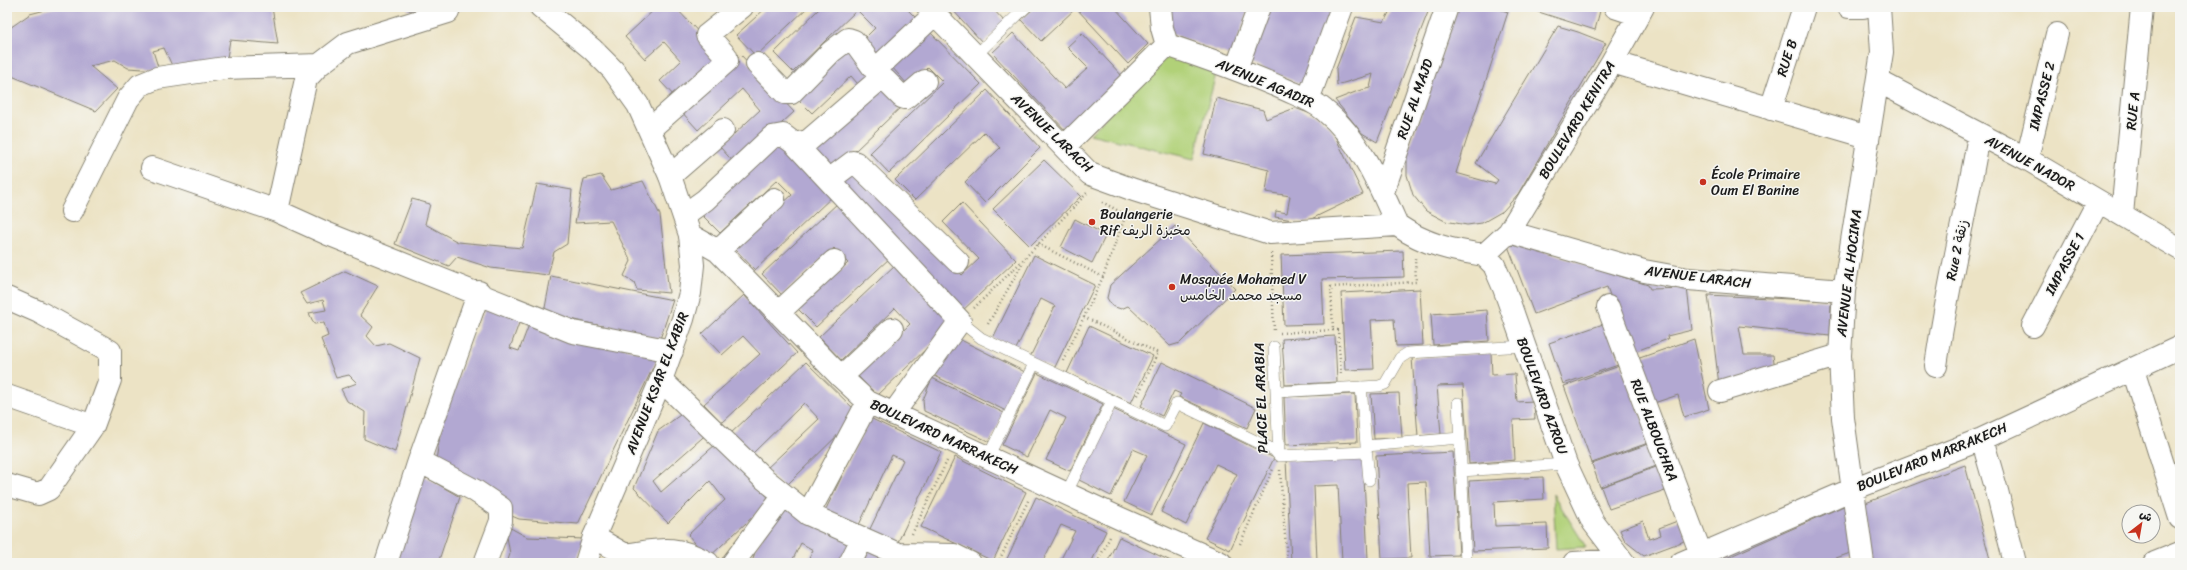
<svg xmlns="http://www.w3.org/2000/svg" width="2187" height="570" viewBox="0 0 2187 570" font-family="Sriracha,'Playpen Sans Arabic',sans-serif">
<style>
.green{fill:#b1d178;stroke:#66764a}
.building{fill:#b2a8d2}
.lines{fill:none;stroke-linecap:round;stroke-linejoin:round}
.service-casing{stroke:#848070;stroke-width:12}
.minor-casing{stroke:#848070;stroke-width:24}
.tertiary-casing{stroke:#848070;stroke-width:24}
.path{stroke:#848070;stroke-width:2.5;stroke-dasharray:1 3;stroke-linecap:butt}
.service{stroke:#fff;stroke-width:11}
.minor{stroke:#fff;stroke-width:22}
.tertiary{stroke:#fff;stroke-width:22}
.poi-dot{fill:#c8321e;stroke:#f6f6f2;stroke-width:1.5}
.labels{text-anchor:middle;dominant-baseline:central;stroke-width:3;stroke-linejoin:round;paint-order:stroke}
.street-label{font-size:14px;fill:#1c1c1c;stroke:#f6f6f2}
.poi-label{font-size:14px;fill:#1c1c1c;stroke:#f6f6f2;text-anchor:start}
</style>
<rect width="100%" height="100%" fill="#f6f6f2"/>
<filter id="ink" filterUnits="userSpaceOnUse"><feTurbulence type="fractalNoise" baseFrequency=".025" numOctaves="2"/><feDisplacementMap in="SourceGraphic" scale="8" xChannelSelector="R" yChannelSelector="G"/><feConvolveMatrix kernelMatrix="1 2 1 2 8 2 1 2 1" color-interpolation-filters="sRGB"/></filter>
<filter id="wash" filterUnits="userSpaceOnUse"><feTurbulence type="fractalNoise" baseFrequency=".012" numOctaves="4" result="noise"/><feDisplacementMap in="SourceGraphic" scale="16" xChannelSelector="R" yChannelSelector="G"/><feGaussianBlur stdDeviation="0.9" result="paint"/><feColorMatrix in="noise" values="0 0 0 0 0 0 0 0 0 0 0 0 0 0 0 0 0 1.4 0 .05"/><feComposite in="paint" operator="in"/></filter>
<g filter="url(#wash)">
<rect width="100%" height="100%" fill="#ece3c5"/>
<!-- green -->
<path class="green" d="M1170,53L1217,70L1194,159L1090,134Z
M1553,494L1586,547L1556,549Z"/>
<g id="blocks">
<!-- building -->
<path class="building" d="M57,7H272L278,44L230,40L226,63L174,70L164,48L153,51L159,70L128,68L115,60L90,66L117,89L96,111L7,74V30L30,14Z
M406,7H462V10H409Z
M616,7H630L622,14Z
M657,7H675L722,57L677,99L660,81L681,61L664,42L645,59L625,37Z
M767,7H808L756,56L736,35Z
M821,7H905L919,21L881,57L864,39L875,28L857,10L793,72L774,53Z
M950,7H991L1005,22L983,43Z
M1035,7H1114L1148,44L1128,64L1076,8L1041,41L1021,20Z
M1170,7H1249L1232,56L1169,33Z
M1264,7H1336L1309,87L1244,61Z
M1392,7H1430L1377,142L1362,133L1335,100L1358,91L1370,88L1373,74L1337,85L1336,69L1356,17L1384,22Z
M1458,7H1493L1508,12L1456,173L1495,184L1498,180L1476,163L1558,26L1578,32L1606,43L1518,194L1503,211L1482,223L1467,225L1445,221L1426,211L1413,195L1407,175V156Z
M1523,7H1601L1595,30Z
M927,29L981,84L889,173L870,153L943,82L928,67L909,86L890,65Z
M1013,33L1065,89L1088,68L1067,47L1082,33L1124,78L1067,132L992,53Z
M848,44L877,76L864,91L851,76L812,113L794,95Z
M741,55L794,112L736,165L720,147L760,110L742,89L698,130L680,110Z
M884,83L904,104L831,174L811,152Z
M987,90L1040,148L985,203L965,182L1000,148L985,132L915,200L895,180Z
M1216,98L1263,110L1266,119L1295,108L1319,117L1332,130L1363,194L1305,222L1275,217L1276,211L1287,213L1290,196L1266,192L1269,170L1204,154Z
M781,138L834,195L755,270L734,248L792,195L777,180L720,233L700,213Z
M1044,160L1081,196L1030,246L993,209Z
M854,166L962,275L979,259L943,222L962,203L1016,260L960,313L836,183Z
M601,175L611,190L643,181L660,215L669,293L637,290L634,282L624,276L631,261L611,221L575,223L584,179Z
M537,184L572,190L567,244L554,252L548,275L491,268L457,257L449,266L395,244L412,199L430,204L425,224L458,242L522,248Z
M839,202L891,257L816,327L798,309L848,263L834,248L782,295L762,274Z
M1075,219L1106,235L1092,263L1061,247Z
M1175,226L1235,289L1180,343L1170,346L1128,306L1121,309L1112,306L1107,298L1110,285Z
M1517,243L1648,285L1650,289L1687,288L1692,330L1667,336L1668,339L1631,353L1607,287L1534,314L1508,246Z
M1403,251L1404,277L1322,279L1324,324L1284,325L1281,255Z
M1034,255L1095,285L1054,369L1030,357L1055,306L1041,299L1016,349L993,338Z
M896,264L953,323L877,396L857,375L910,324L895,308L841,360L819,337Z
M345,271L378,286L360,315L373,327L367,336L376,346L389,343L420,358L395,452L364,439L365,412L347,401L341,389L357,383L349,375L336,378L321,339L328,336L324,323L314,324L309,313L326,310L323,300L307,304L300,293Z
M551,276L673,300L660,339L544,313Z
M1420,289L1423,345L1396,346L1394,319L1371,320L1374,369L1345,370L1341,293Z
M744,295L797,353L722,423L704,404L760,354L743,336L722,355L702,334Z
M1708,295L1831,301L1830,336L1739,326L1744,355H1773L1775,369L1719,385Z
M488,302L522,315L510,348L519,351L530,322L658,357L578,524L519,519L507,514L436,460L443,417Z
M1487,310L1489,341L1433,345L1431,314Z
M1606,323L1621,364L1563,384L1549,343Z
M1089,326L1153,356L1131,403L1067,373Z
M1335,336L1337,382L1285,385L1282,339Z
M955,337L1025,372L1006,411L933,375Z
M1694,339L1709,409L1684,417L1678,395L1651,404L1634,360Z
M1491,353L1492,375L1515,374L1517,402L1534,401L1535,419L1513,420L1515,460L1469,464L1463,385L1437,386L1441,434L1418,436L1412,358Z
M806,362L859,414L784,488L766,469L819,419L804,403L750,456L729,435Z
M1162,362L1256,408L1247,428L1179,397L1181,394L1174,391L1162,416L1141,406Z
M1622,365L1651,442L1592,463L1564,386Z
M1037,373L1103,404L1070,471L1046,460L1066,418L1050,410L1027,457L1002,445Z
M932,378L1004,413L990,442L924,411L923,400Z
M1399,393L1402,438L1374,439L1371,394Z
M1355,394L1357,442L1286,445L1284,397Z
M1113,409L1186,444L1152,515L1124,502L1147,455L1133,449L1111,496L1079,480Z
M687,410L710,431L653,481L661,492L715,445L771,500L708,558L688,535L725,500L710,481L668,523L634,488L658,431Z
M870,418L941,452L897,544L869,531L903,460L892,455L858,527L825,511Z
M1204,423L1274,458L1230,550L1205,538L1237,474L1216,464L1186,525L1161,512Z
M1651,443L1659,465L1600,487L1592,464Z
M1453,452L1459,555L1430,556L1426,482L1407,483L1411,558L1382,559L1376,456Z
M955,457L1026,492L993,561L921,527Z
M1363,457L1368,559L1342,561L1338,485L1314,486L1317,561L1291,562L1286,460Z
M1965,465L1991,563H1873L1863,504Z
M1659,466L1668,489L1609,509L1601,487Z
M422,475L460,497L438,563H393Z
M1543,477L1544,499L1494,502L1495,526L1547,524L1548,548L1473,551L1469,481Z
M1036,497L1106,531L1091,563H1059L1075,531L1061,525L1042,563H1005Z
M780,505L858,542L847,563H807L813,550L801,543L791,563H752L756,548Z
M1846,505L1853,552L1822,563H1715Z
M1680,520L1687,540L1644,556L1625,541L1620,530L1643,521L1649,539L1661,535L1659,528Z
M505,525L527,537L585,539L574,563H507L510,554Z
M1119,537L1175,563H1107Z
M870,549L899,563H863Z"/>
</g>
</g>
<g filter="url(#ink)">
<use href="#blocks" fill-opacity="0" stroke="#848070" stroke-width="1"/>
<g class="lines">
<defs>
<path id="service" d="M975,56L1026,7
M960,321L981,338L1165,426L1177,403L1274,450L1279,456
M1274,347L1279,456
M1361,387L1369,480
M1276,392L1379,386L1385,384L1400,358L1408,353L1524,346
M1458,403L1466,563
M1366,446L1460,438
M1279,456L1366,452
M988,457L1034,364
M1461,471L1566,464
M1066,494L1112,401"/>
<path id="minor" d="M928,7L1090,174L1134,190L1270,233L1397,225C1426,245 1451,250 1484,255
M1615,7L1639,15
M1849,7H1863
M1167,45C1206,58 1245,72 1284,89C1297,95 1313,100 1324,110C1360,139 1379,184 1397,225
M1612,62L1868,137
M757,64L785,93H791L831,52L848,39L854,41L875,70L935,14
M1236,69L1259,7
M1878,81L2027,159L2180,249
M1308,100L1342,7
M1771,109L1804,7
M650,129L727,61L726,56L707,35L742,7
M795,144L960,321L893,414
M1064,147L1167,45L1162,28L1160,7
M2027,159L2057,34
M152,168L277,211L328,234L573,332L672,351
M670,176L723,130
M829,180L853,162L856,163L958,262
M1383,192L1447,7
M72,211L128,99L140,85L157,78L225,68L319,65
M277,211L306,79L319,65L348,43L448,12
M2122,214L2142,7
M684,215L705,200L772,137L783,135L795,144L808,141L880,79L885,80L902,97L905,98L925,81
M1509,232L1644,271L1688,279L1844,291
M690,235L718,251L841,377L868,402L1119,518L1221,563
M718,251L774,199
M7,298L39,312L110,351V380L93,426L49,489L38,494L7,485
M1608,307L1701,554
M778,313L834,261
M2033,326L2098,202
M1936,366C1947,288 1966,212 1979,135
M2133,370L2180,518
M841,377L892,329
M661,380L762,477L808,514L898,554L954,555L970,563
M1720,391L1840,355
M7,396L93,426
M1982,439L1997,491L2015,563
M419,461L474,490L501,508V521L485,563
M808,514L868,402
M594,537L636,561
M623,555C661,550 673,544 708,563
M386,563L419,461L479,292
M733,563L783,496
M850,563L862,539
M1574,563L1621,560
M1624,563L1593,522L1566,464L1504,288L1494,265L1484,255L1509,232L1612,62L1643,7
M1681,563L1853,489L1982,439L2180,347
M1863,563L1843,418L1840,355L1844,291L1882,52L1879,7
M2155,563L2180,553"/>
<path id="tertiary" d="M541,7L592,49L613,70L638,105L670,176L690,235L693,265L690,293L683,319L661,380L594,537L586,563"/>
</defs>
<!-- service casing -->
<use href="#service" class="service-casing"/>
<!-- minor casing -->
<use href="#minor" class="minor-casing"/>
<!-- tertiary casing -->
<use href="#tertiary" class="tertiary-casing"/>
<!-- path -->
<path class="path" d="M1102,202L1126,215
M1038,244L1103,277
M1271,253L1274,332
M974,308L1025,258L1087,193
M1084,317L1158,353L1137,397
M988,324L1024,261
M1333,330H1338L1341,374
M1280,333L1333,330L1331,287L1416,282L1415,258
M1063,361L1103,277L1128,209
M1280,470L1287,561
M912,534L947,461
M1240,544L1273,469
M998,563L1029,499
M1097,563L1110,537"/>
<!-- service -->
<use href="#service" class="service"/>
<!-- minor -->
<use href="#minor" class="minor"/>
<!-- tertiary -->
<use href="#tertiary" class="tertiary"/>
</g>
</g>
<!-- markers -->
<g class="poi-dot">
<circle cx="1703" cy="182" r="4"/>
<circle cx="1092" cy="222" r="4"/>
<circle cx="1172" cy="287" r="4"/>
</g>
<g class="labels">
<!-- street labels -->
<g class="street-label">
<text transform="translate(1787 58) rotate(-72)">RUE B</text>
<text transform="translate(1265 83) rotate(23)">AVENUE AGADIR</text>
<text transform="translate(2042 96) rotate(-76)">IMPASSE 2</text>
<text transform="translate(1415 99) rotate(-71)">RUE AL MAJD</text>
<text transform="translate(2133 111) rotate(-84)">RUE A</text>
<text transform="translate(1577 120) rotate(-59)">BOULEVARD KENITRA</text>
<text transform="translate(1052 133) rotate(44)">AVENUE LARACH</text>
<text transform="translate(2030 163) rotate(29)">AVENUE NADOR</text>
<text transform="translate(1957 250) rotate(-78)">Rue 2 زنقة</text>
<text transform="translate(2065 264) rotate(-62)">IMPASSE 1</text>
<text transform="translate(1849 273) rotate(-83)">AVENUE AL HOCIMA</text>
<text transform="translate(1698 277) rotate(7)">AVENUE LARACH</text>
<text transform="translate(657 383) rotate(-69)">AVENUE KSAR EL KABIR</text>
<text transform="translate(1542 396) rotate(70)">BOULEVARD AZROU</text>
<text transform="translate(1261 398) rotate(-92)">PLACE EL ARABIA</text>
<text transform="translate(1654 430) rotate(69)">RUE ALBOUCHRA</text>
<text transform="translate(944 437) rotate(25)">BOULEVARD MARRAKECH</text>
<text transform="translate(1932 457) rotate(-22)">BOULEVARD MARRAKECH</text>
</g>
<!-- poi labels -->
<g class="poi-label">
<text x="1711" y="174">École Primaire<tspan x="1711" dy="16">Oum El Banine</tspan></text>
<text x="1100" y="214">Boulangerie<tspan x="1100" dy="16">Rif مخبزة الريف</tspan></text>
<text x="1180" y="279">Mosquée Mohamed V<tspan x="1180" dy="16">مسجد محمد الخامس</tspan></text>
</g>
</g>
<!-- margin -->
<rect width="2187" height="570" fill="none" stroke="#f6f6f2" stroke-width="24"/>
<!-- north arrow -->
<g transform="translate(2141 524) rotate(31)"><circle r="19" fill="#f6f6f2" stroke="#9f9f9c"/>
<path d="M0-3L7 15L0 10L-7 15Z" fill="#c8321e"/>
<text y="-6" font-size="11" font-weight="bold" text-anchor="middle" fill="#1c1c1c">ش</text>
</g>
</svg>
